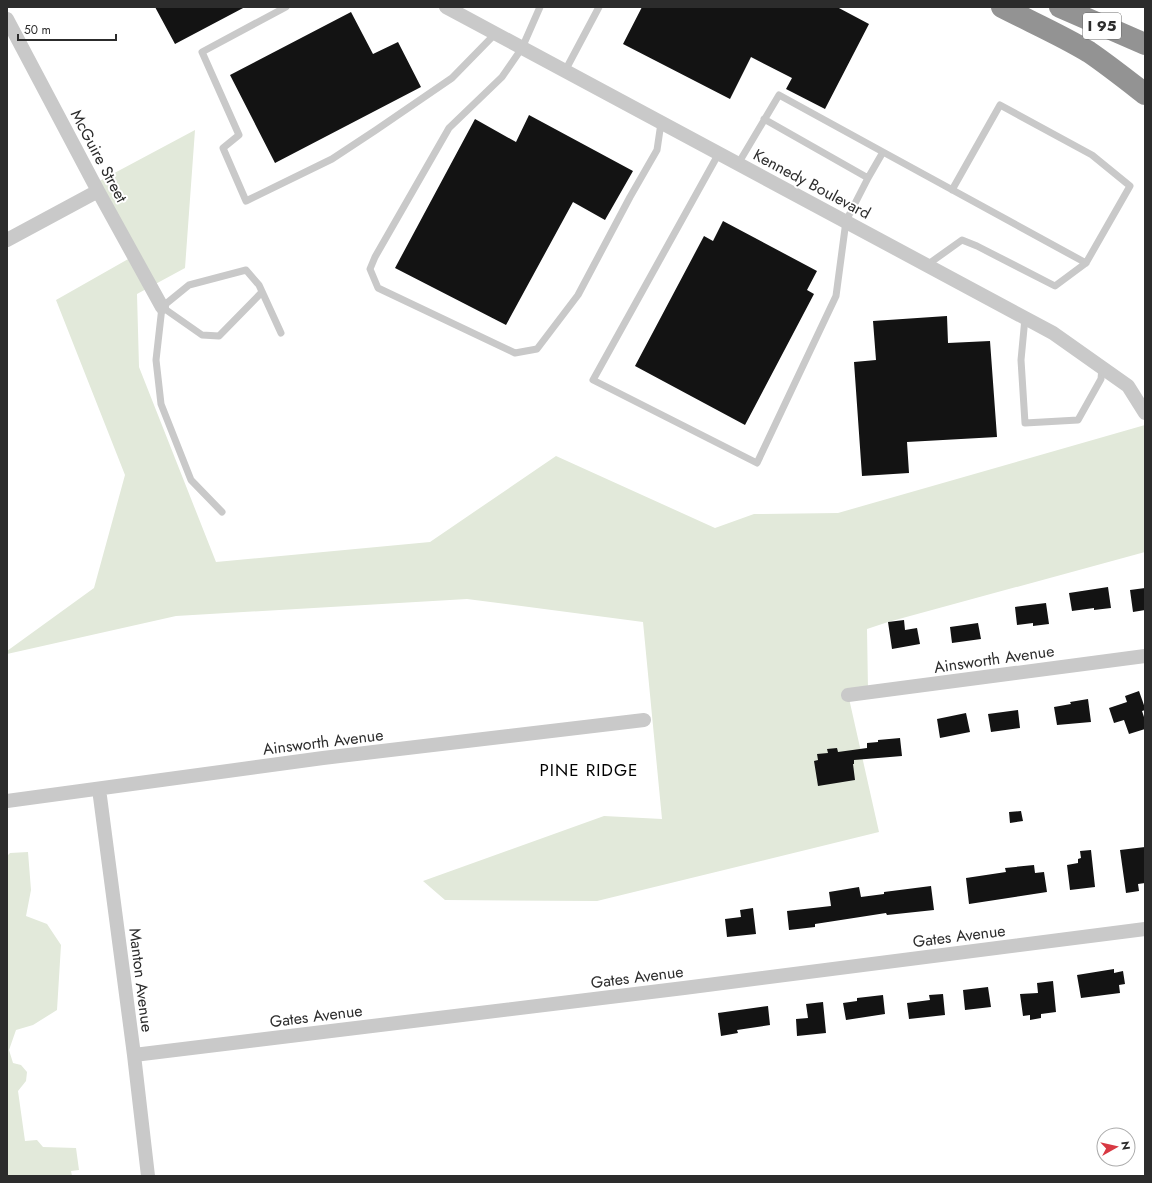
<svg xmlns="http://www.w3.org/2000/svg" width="1152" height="1183" viewBox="0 0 1152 1183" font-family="Jost,sans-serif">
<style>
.green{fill:#e2e9da}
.building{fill:#131313}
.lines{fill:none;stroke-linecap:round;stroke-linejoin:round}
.lane{stroke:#c9c9c9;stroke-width:7}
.street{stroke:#c9c9c9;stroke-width:14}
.highway{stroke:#939393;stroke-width:22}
.labels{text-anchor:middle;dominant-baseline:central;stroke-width:4;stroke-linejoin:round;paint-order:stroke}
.shield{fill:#fff;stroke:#6b6b6b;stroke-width:1}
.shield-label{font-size:15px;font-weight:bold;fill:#2c2c2c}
.street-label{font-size:16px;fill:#2c2c2c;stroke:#fff}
.neighbourhood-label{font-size:17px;letter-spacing:1px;fill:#000;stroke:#fff}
</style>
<rect width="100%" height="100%" fill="#fff"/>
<!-- green -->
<path class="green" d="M195,130L185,268L137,294L139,367L216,562L430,542L556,456L715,528L754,514L838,513L1145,425V552L888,622L867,629L868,690L848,694L879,832L597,901L445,900L423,881L604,816L662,819L643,622L467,599L176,616L7,654V651L94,588L125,475L56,300L130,258L92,185Z
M28,852L31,890L26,916L47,924L61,945L57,1010L33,1025L16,1030L9,1050L13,1063L21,1065L27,1072L26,1081L18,1091L25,1141L37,1140L43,1147L76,1148L79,1170L71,1171L72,1176H7V856L10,853Z"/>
<!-- building -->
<path class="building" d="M155,7H245L175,44Z
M642,7H837L869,24L825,109L786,89L792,78L751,57L730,99L623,44Z
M351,12L373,54L398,42L421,87L275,163L230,75Z
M529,115L633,171L605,220L573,202L506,325L395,268L475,119L516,142Z
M723,221L817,271L807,290L814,294L745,425L635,366L704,236L713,241Z
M947,316L948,343L990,341L997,437L907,442L909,473L862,476L854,362L876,360L873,321Z
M1108,587L1111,608L1094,610V608L1072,611L1069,593Z
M1145,588V610L1133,612L1130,590Z
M1046,603L1049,624L1033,626V623L1017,625L1015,607Z
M904,620L905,630L917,628L920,644L892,649L888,622Z
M978,623L981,639L952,643L950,627Z
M1139,691L1145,708V710L1142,711L1145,720V729L1129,734L1124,720L1114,723L1109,708L1127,702L1125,696Z
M1088,699L1091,722L1057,725L1054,707L1071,704L1070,702Z
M1018,710L1020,728L991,732L988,714Z
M966,713L970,732L940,738L937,719Z
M900,738L902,756L854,760V764H853L855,780L818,786L814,761L818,760L817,754L828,753L827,749L837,748L838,752L867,748V743L878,742V740Z
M1021,811L1023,821L1010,823L1009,812Z
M1145,847V883L1138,884L1139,891L1126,893L1120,850Z
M1091,850L1095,887L1070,890L1067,865L1078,863V859L1081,858L1080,851Z
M1034,865L1035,873L1044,872L1047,892L969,904L966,878L1006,872L1005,868Z
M931,886L934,910L887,915L886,913L815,924V927L789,930L787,911L831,906L829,892L859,887L861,897L884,894V892Z
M753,908L756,934L727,937L725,919L741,917L740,910Z
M1114,969V973L1123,971L1125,984L1119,985L1120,993L1081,998L1077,975Z
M1053,981L1056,1012L1041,1014V1018L1030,1020V1015L1023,1016L1020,994L1038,993L1037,983Z
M988,987L991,1007L965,1010L963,990Z
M943,994L945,1015L909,1019L907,1003L930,1000L929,995Z
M883,995L885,1014L846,1020L843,1003L857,1001V998Z
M823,1002L826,1033L797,1036L796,1019L808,1018L806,1004Z
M768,1006L770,1025L737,1030L738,1033L721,1036L718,1013Z"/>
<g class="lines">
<!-- lane -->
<path class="lane" d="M286,7L202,52L239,135L223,148L246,201L332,159L376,130L452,78L495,34
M540,7L522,48L502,77L449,128L375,257L370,269L378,288L515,353L537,349L578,295L630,197L657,150L661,123
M565,71L599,7
M883,152L1086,263L1130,186L1092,155L1000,105L952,190
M719,153L593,380L757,463L836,296L846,221L868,178
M738,164L779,95L883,152L868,178L764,119
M927,265L962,240L977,246L1055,286L1086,263
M162,307L202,335L219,336L262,292
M1025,318L1021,360L1025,423L1078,420L1101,379L1102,367
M222,512L191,480L161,404L156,360L162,307L189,285L246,270L259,285L281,333"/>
<!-- street -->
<path class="street" d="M446,7L1053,333L1128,386L1145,413
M7,19L98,191L162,307
M7,240L98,191
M848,695L1145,656
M99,789L134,1055L148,1176
M7,801L323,758L644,720
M134,1055L684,988L1145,929"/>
<!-- highway -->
<path class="highway" d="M1002,7C1031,22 1061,35 1089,52C1108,65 1127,80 1145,94
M1060,7L1145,44"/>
</g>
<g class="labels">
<!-- shield labels -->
<rect class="shield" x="1083" y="13" width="38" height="26" rx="3"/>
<g class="shield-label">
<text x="1102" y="26">I 95</text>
</g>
<!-- street labels -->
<g class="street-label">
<text transform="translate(99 156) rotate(62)">McGuire Street</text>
<text transform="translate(812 184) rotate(28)">Kennedy Boulevard</text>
<text transform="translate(994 659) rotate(-8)">Ainsworth Avenue</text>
<text transform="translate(323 742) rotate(-7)">Ainsworth Avenue</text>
<text transform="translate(959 936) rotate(-7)">Gates Avenue</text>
<text transform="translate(637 977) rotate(-7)">Gates Avenue</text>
<text transform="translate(141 980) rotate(83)">Manton Avenue</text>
<text transform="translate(316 1016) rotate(-7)">Gates Avenue</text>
</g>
<!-- neighbourhood labels -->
<g class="neighbourhood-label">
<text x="589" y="770">PINE RIDGE</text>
</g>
</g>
<!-- border -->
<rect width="1152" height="1183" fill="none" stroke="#2c2c2c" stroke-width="16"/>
<!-- north arrow -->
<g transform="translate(1116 1147) rotate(82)"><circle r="19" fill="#ffffff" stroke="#ababab"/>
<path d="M0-3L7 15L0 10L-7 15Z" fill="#d83943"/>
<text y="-6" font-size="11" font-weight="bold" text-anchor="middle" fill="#2c2c2c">N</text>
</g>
<!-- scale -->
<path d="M18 34v6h98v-6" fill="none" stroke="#2c2c2c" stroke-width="2"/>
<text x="24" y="34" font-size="12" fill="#2c2c2c" stroke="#ffffff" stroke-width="3" paint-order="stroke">50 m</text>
</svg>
